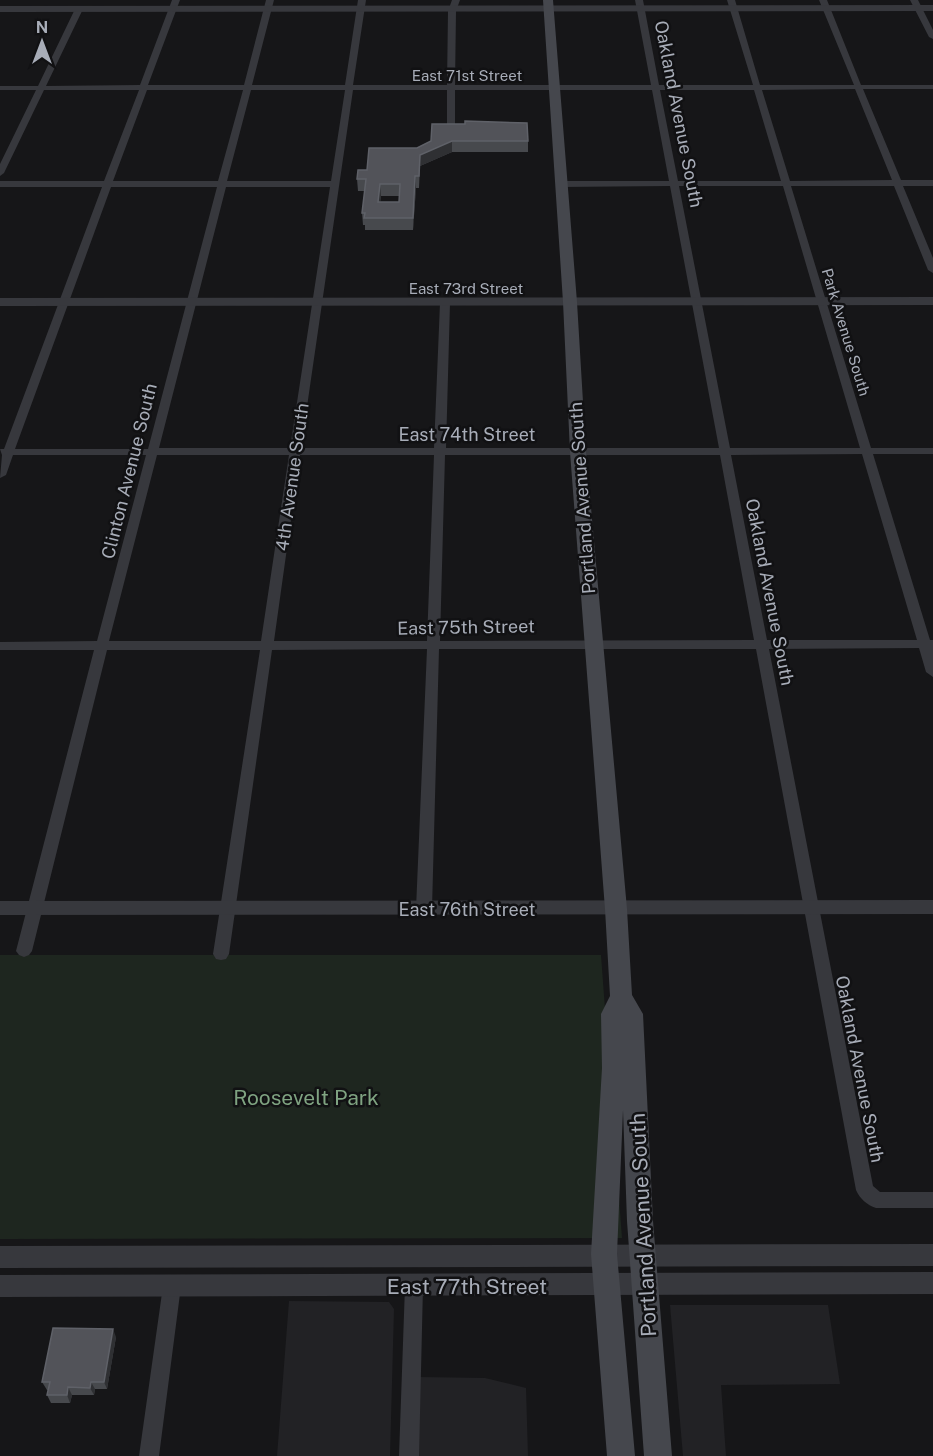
<svg xmlns="http://www.w3.org/2000/svg" width="933" height="1456" viewBox="0 0 933 1456" font-family="'Public Sans',sans-serif">
<style>
.built{fill:#222225}
.green{fill:#1e261f}
.lines{fill:none;stroke-linecap:round;stroke-linejoin:round}
.minor{fill:#37383d;fill-rule:evenodd}
.tertiary{fill:#37383d;fill-rule:evenodd}
.secondary{fill:#45474d;fill-rule:evenodd}
.wall{fill:#47494d;fill-rule:evenodd}
.shaded-wall{fill:#2f3033}
.building{fill:#525359;stroke:#5f6168;stroke-width:1.5;fill-rule:evenodd}
.labels{text-anchor:middle;dominant-baseline:central;stroke-width:5;stroke-linejoin:round;paint-order:stroke}
.far-street-label{font-size:15px;fill:#a8adb8;stroke:#111113}
.street-label{font-size:18px;fill:#a8adb8;stroke:#111113}
.near-park-label{font-size:21px;fill:#7fa381;stroke:#111113}
.near-street-label{font-size:21px;fill:#a8adb8;stroke:#111113}
</style>
<rect width="100%" height="100%" fill="#161618"/>
<!-- built -->
<path class="built" d="M289,1301L389,1302L394,1309L390,1456H277Z
M670,1305H828L840,1384L721,1385L726,1456H683Z
M418,1377L485,1378L526,1388L528,1456H416Z"/>
<!-- green -->
<path class="green" d="M0,955H601L622,1238L0,1239Z"/>
<g class="lines">
<!-- minor -->
<path class="minor" d="M172,0H180L148,85H244L266,0H274L252,85H345L358,0H366L353,85H447L448,11L452,0H460L456,11L455,85H651L635,0H643L659,85H753L727,0H735L760,85H854L819,0H827L861,85H933V89H863L901,180H933V186H903L933,258V273L928,270L894,186H791L871,448H933V454H873L930,640H933V677L926,672L919,648L769,649L873,1186L880,1192H933V1208H876C867,1205 860,1199 856,1190L756,649H439L432,909L429,913L424,915L419,913L416,909L427,649L272,650L229,954L226,959L221,960L216,959L213,954L260,650H107L32,951L29,955L24,957L19,955L16,951L94,650H0V642L97,641L146,455H13L6,475L0,478L2,455L0,449H4L102,187H0V181H104L139,90H44L4,173L0,176V164L36,90H0V86H38L75,9L79,7L83,9L46,86L140,85ZM855,89L892,180L790,181L762,90ZM147,90H243L218,181H113ZM251,90H345L331,181H227ZM353,90H447V124L451,126L455,124V90H652L669,181H560L556,184L560,187L670,186L719,448H446L450,303L445,300L440,303L434,448H301ZM660,90H754L781,181H678ZM679,186H783L860,448H730ZM111,187H217L148,449H15ZM226,187H330L290,448H159ZM862,454L917,640H767L731,455ZM157,455H289L261,641H109ZM300,455H434L427,641H274ZM445,455H720L754,640L440,641Z
M910,0H918L933,30V39L929,37Z
M172,1277L178,1280L181,1286L159,1456H139L163,1286L166,1280Z
M414,1277L420,1280L423,1286L419,1456H399L405,1286L408,1280Z"/>
<!-- tertiary -->
<path class="tertiary" d="M933,5V11L0,12V6Z
M933,297V305L0,306V298Z
M933,900V914L0,915V901Z
M933,1244V1266L0,1268V1246Z
M933,1272V1294L0,1297V1275Z"/>
<!-- secondary -->
<path class="secondary" d="M543,0H553L577,302L586,452L627,909L632,995L643,1014L653,1221L672,1456H644L627,1221L623,1110L617,1254L635,1456H607L591,1254L602,1068L601,1014L610,996L605,909L570,452L563,302Z"/>
</g>
<!-- wall -->
<path class="wall" d="M431,141H528V152H452L420,166L419,188H416L413,230H365V225H363L362,213L365,191H358L357,179L367,170L417,148ZM381,196H399V202H380Z
M116,1337L107,1389H95L94,1395H72L70,1403H51L47,1395L48,1390H47L42,1382Z"/>
<!-- shaded-wall -->
<path class="shaded-wall" d="M452,141V152L420,166L419,188L420,155Z
M415,176L416,188L413,230V218Z
M380,184L381,196L379,214L378,202Z
M113,1329L116,1337L107,1389L104,1382Z
M91,1382L95,1389L94,1395L90,1388Z
M68,1387L72,1395L70,1403L67,1395Z"/>
<!-- building -->
<path class="building" d="M465,121L527,123L528,141H452L420,155L419,176H415L413,218H364L365,213H362L366,179H357L358,170H367L369,148H417L431,141L432,124H465ZM380,184H400L399,202H378Z
M53,1328L113,1329L104,1382H91L90,1388L68,1387L67,1395H47L50,1382H42Z"/>
<g class="labels">
<!-- far-street labels -->
<g class="far-street-label">
<text x="467" y="75">East 71st Street</text>
<text x="466" y="288">East 73rd Street</text>
<text transform="translate(846 332) rotate(73)">Park Avenue South</text>
</g>
<!-- street labels -->
<g class="street-label">
<text transform="translate(679 114) rotate(79)">Oakland Avenue South</text>
<text x="467" y="434">East 74th Street</text>
<text transform="translate(129 471) rotate(-76)">Clinton Avenue South</text>
<text transform="translate(292 477) rotate(-82)">4th Avenue South</text>
<text transform="translate(582 498) rotate(-94)">Portland Avenue South</text>
<text transform="translate(770 592) rotate(79)">Oakland Avenue South</text>
<text transform="translate(466 627) rotate(-1)">East 75th Street</text>
<text x="467" y="909">East 76th Street</text>
<text transform="translate(860 1069) rotate(79)">Oakland Avenue South</text>
</g>
<!-- near-park labels -->
<g class="near-park-label">
<text x="306" y="1097">Roosevelt Park</text>
</g>
<!-- near-street labels -->
<g class="near-street-label">
<text transform="translate(643 1225) rotate(-93)">Portland Avenue South</text>
<text x="467" y="1286">East 77th Street</text>
</g>
</g>
<!-- north arrow -->
<g transform="translate(42 42)" stroke="#111113" stroke-width="4.5" paint-order="stroke">
<path d="M0-4.5L10 22L0 15L-10 22Z" fill="#a8adb8"/>
<text y="-9" font-size="16" font-weight="bold" text-anchor="middle" fill="#a8adb8">N</text>
</g>
</svg>
